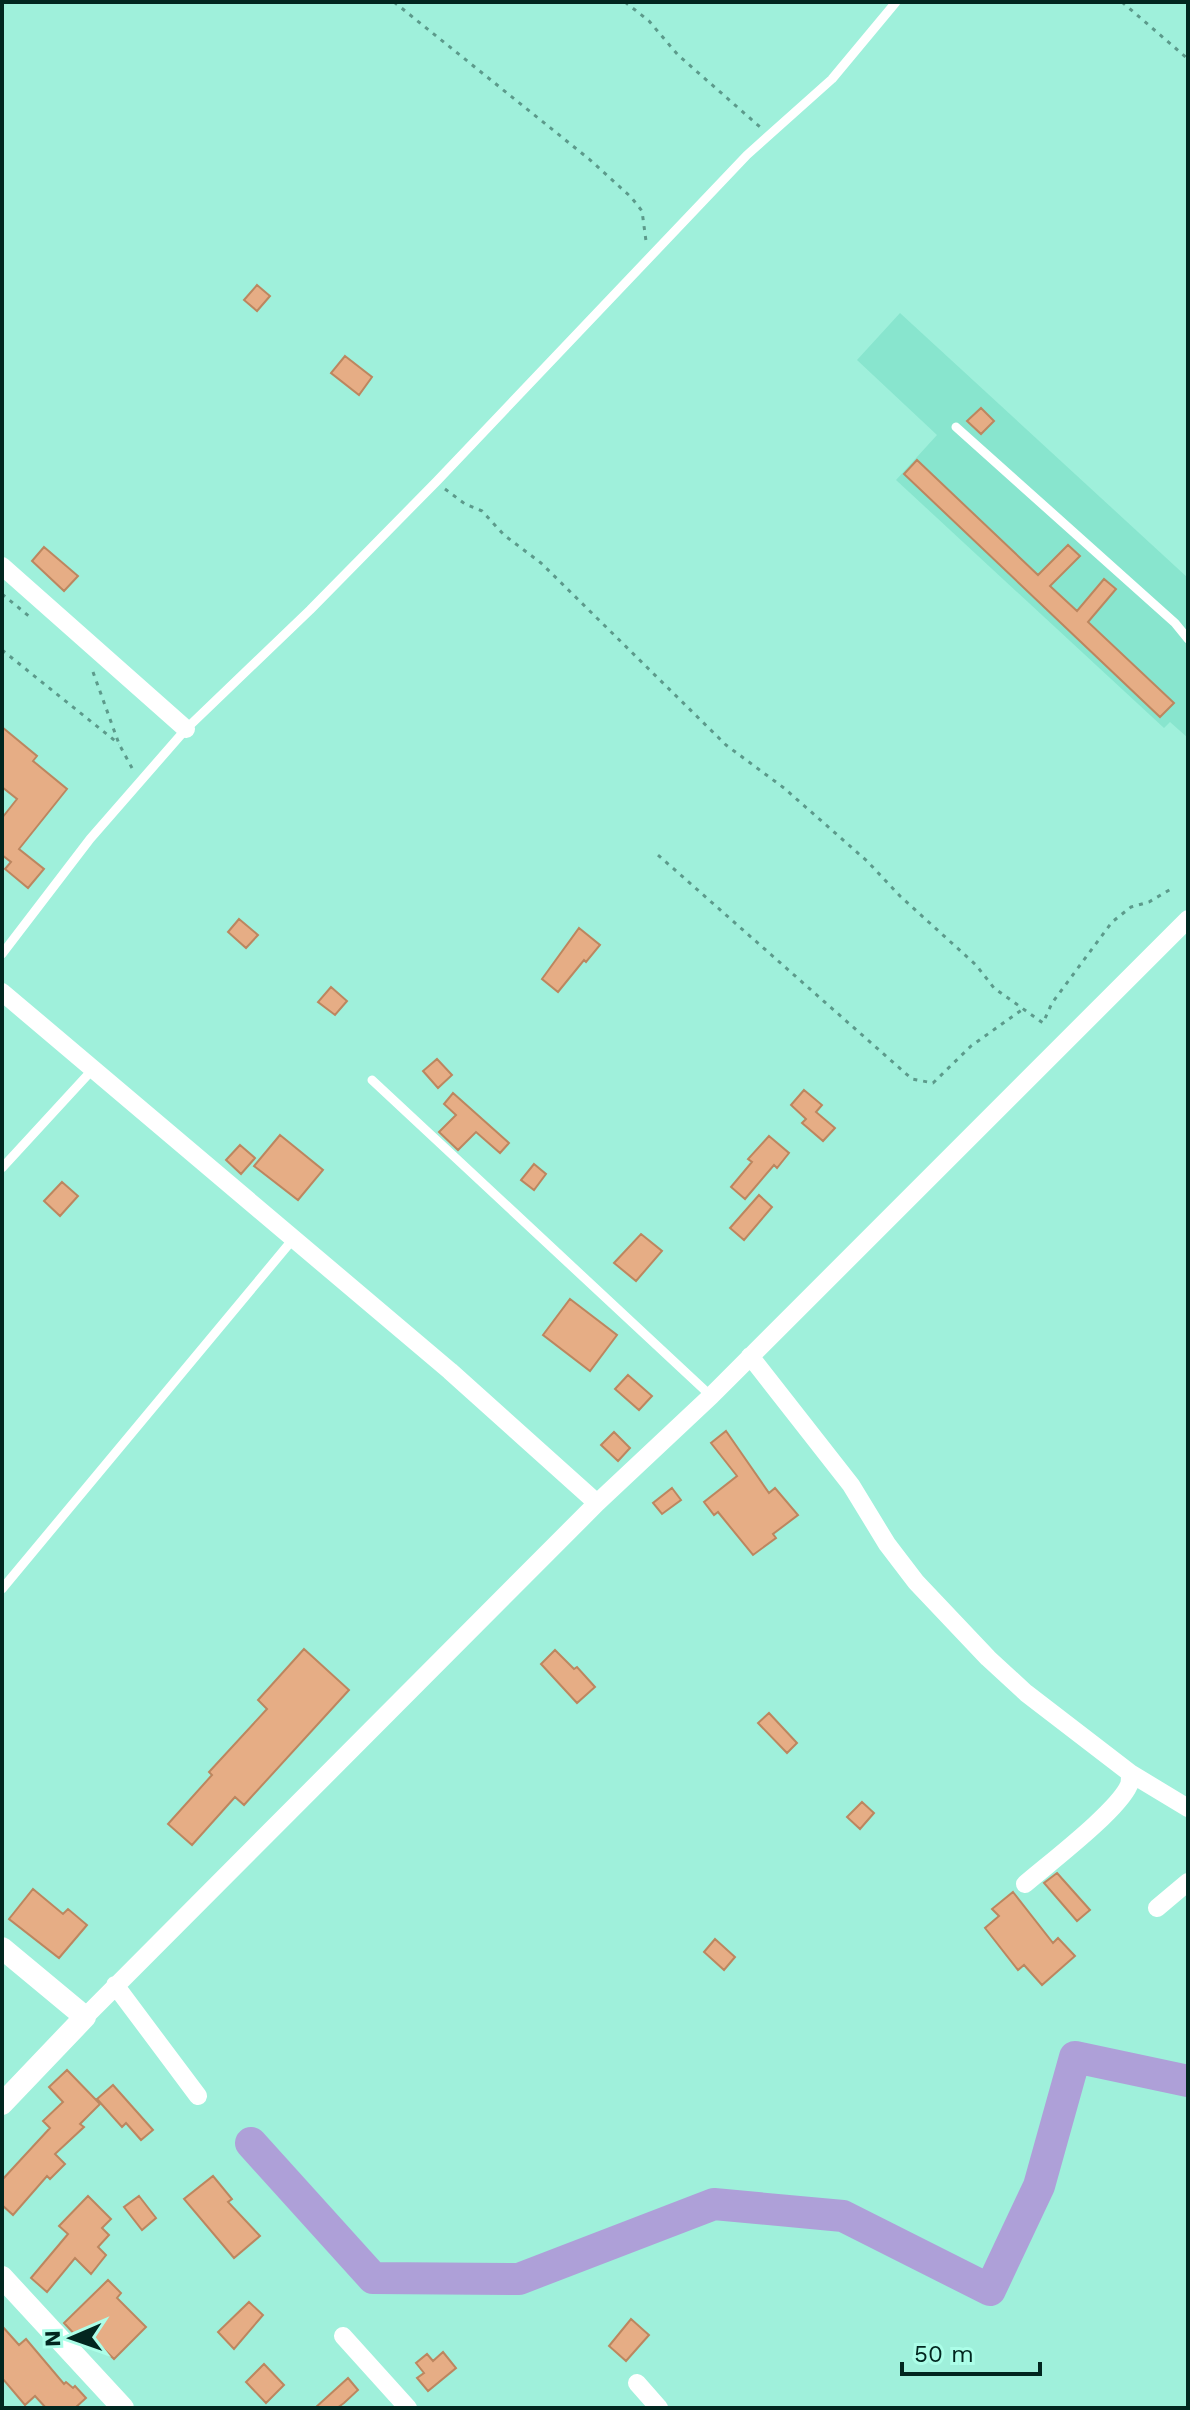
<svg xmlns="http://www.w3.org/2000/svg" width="1190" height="2410" viewBox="0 0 1190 2410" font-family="'Work Sans',sans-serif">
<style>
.built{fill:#88e5ce}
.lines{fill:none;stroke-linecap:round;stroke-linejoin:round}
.river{stroke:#aea0d8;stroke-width:32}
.building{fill:#e6ad85;stroke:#bc865f;stroke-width:2}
.path{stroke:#5c9a8b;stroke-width:3;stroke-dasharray:4 6;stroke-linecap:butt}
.service{stroke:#fff;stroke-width:9}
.minor{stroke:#fff;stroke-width:18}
.tertiary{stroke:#fff;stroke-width:22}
</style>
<rect width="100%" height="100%" fill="#9ff0db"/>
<!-- built -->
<path class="built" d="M900,313L1188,578V738L1170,722L1164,728L896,480L937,435L857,360Z"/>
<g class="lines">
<!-- river -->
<path class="river" d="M251,2143L373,2278L519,2279L714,2204L843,2216L990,2290L1039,2186L1075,2057L1188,2081"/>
</g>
<!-- building -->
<path class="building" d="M257,285L270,296L257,311L244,300Z
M345,356L372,377L359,395L331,373Z
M981,408L994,421L981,434L967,421Z
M917,460L1038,575L1068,545L1080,556L1050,586L1077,611L1104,579L1116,589L1088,622L1174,703L1160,717L904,474Z
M44,547L78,576L64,591L32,561Z
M2,727L37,756L33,761L67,789L19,849L44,869L28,888L5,869L11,862L2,855V818L17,799L2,787Z
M239,919L258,935L246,948L228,932Z
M579,928L600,945L586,962L584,960L558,992L542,979Z
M331,987L347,1001L335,1015L318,1002Z
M437,1059L452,1075L438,1088L423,1071Z
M804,1090L822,1105L816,1112L835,1128L823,1141L802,1123L806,1119L791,1105Z
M453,1093L509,1143L500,1153L476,1132L458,1150L439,1132L456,1115L444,1104Z
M280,1135L323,1170L298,1200L254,1166Z
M769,1136L789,1153L777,1168L774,1165L745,1199L731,1187L752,1162L748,1159Z
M240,1145L255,1158L241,1174L226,1160Z
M534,1164L546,1174L534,1190L521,1180Z
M62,1182L78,1196L60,1216L44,1201Z
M759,1195L772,1207L744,1240L730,1228Z
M641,1234L662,1251L636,1281L614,1263Z
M570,1299L617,1335L590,1371L543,1335Z
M628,1375L652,1396L639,1410L615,1389Z
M726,1431L769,1493L775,1488L798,1515L773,1534L776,1538L753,1555L718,1512L714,1515L704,1502L737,1476L711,1443Z
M614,1432L630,1448L618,1461L601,1445Z
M672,1488L681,1500L662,1514L653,1503Z
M304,1649L349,1690L244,1805L235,1797L192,1845L168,1824L212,1775L209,1772L267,1709L258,1700Z
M555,1650L574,1669L577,1667L595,1687L577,1703L541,1664Z
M769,1713L797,1743L787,1753L758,1723Z
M862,1802L874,1813L860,1829L847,1817Z
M1057,1873L1090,1910L1077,1921L1044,1883Z
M33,1889L63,1914L68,1909L87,1925L59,1958L9,1919Z
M1013,1892L1053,1943L1058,1938L1075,1956L1042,1985L1024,1965L1018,1970L985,1928L999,1916L992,1909Z
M715,1939L735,1957L724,1970L704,1952Z
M67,2070L100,2104L80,2124L84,2127L55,2154L65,2164L50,2179L47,2176L13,2215L2,2205V2180L50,2128L43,2121L63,2102L49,2087Z
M113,2085L153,2130L141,2140L126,2123L122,2127L97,2099Z
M213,2176L232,2199L228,2202L260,2236L234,2258L184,2199Z
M88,2196L111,2219L102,2228L109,2235L98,2247L106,2255L91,2274L75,2258L47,2292L31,2278L68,2234L59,2226Z
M139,2196L156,2218L142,2230L124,2207Z
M108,2280L121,2293L117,2298L146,2327L114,2359L86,2332L79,2339L64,2323Z
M249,2302L263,2315L234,2349L218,2332Z
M631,2319L649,2335L626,2361L609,2346Z
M2,2326L19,2345L26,2339L64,2384L66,2382L73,2388L75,2386L86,2398L75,2408H46L35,2396L25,2405L2,2378Z
M443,2352L456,2368L428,2391L417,2378L424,2373L416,2363L427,2354L433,2361Z
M264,2364L284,2385L266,2403L246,2382Z
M348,2378L358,2390L344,2403L337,2408H315Z"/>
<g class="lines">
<!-- path -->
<path class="path" d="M394,2L589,159L631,197L642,211L646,241
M625,2L649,21L678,55L760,127
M1122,2L1188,59
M445,489L465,504L482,511L504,535L541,563L726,745L784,788L867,861L900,896L976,965L994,988L1043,1023L1052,1003L1112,922L1131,907L1149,902L1171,889
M2,594L30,617
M2,650L119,744
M93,672L119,744L132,768
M658,855L912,1079L933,1083L971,1046L1023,1009"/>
<!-- service -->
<path class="service" d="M956,427L1175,623L1188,639
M2,954L90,839L186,729L310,610L437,481L747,155L832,79L896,2
M372,1080L711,1396
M2,1168L94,1068
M2,1589L294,1238"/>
<!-- minor -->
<path class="minor" d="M2,566L186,729
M2,992L450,1371L597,1503
M750,1356L851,1485L887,1544L916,1582L988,1658L1026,1693L1130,1773C1130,1776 1130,1782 1129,1785C1118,1811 1048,1864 1025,1884
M1130,1773L1188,1808
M1157,1908L1188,1882
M115,1985L198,2096
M85,2017L597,1503L711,1396L1188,919
M343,2336L408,2408
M637,2383L659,2408"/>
<!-- tertiary -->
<path class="tertiary" d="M2,1948L85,2017L2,2104
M2,2277L123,2408"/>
</g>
<!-- border -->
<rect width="1190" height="2410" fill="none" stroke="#02261f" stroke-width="8"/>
<!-- north arrow -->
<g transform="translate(72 2338) rotate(268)" stroke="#acfee8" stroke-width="6" paint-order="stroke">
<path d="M0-6L14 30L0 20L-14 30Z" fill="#02261f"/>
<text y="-12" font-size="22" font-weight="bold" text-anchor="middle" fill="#02261f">N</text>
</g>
<!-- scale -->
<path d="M902 2362v12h138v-12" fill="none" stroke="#02261f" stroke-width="4"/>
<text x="914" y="2362" font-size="24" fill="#02261f" stroke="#acfee8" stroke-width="6" paint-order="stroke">50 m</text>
</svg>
